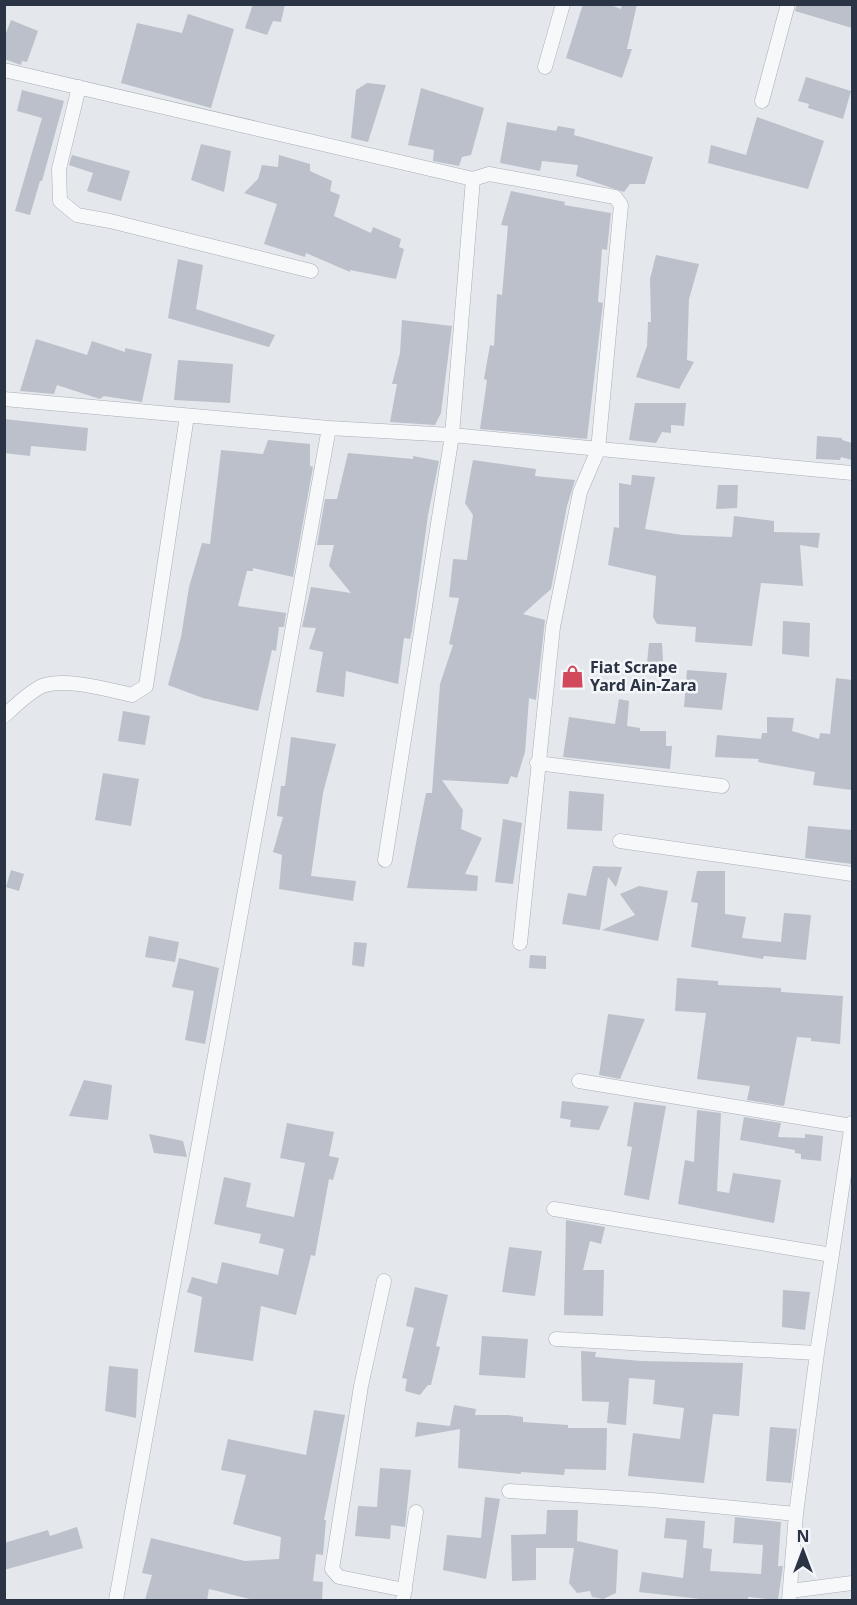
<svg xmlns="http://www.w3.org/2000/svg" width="857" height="1605" viewBox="0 0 857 1605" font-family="'Noto Sans',sans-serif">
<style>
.building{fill:#bbc0ca}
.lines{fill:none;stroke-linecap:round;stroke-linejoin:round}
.minor-casing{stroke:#a9aeb7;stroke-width:15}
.minor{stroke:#f7f8fa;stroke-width:14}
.labels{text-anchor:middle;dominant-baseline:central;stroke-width:5;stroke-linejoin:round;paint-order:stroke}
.poi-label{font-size:16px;font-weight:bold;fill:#2b3445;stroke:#f4f6f9;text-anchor:start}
</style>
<rect width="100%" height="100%" fill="#e4e7ec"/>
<!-- building -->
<path class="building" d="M253,4H285L281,22L273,21L267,35L245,28Z
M583,4H608L621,9L622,4H637L627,49H632L622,78L566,58Z
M797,4H852V28L795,11Z
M188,14L234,29L211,108L121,83L137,23L182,33Z
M11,20L38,31L27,62L22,61L21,65L4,59V38Z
M806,77L851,91L843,119L808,108L809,104L798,101Z
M367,83L386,85L368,142L351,138L356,90Z
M421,88L484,108L471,155L462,157L459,166L433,161L434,150L408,145Z
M22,90L64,101L42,181H40L30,215L15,211L42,118L17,111Z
M757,117L824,141L808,189L708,163L711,145L746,155Z
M507,122L556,131L558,126L575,129L574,135L653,157L645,184H630L624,192L576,176L578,165L542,161L540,171L500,163Z
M201,144L231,151L224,192L191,180Z
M72,155L130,171L121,201L87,191L93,173L69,165Z
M279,155L310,164V171L332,181L330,191L340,195L334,216L371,233L373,227L401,239L399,247L404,249L396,279L350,270V272L306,253L305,257L264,244L277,204L244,193L258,179L262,165L278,167Z
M511,191L565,202L564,205L611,213L607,250L602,249L598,302L603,303L587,439L480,429L487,380L484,379L490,345L494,346L497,294L502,295L508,226L501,225Z
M656,255L699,264L689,299L687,360L694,362L679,389L636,377L647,346L648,322H651L650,279Z
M178,259L203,265L196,309L275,335L269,347L168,318Z
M402,320L452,326L441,413L435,425L390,422L397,384H392L400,353Z
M36,339L87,355L92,341L125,352V348L152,354L142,402L104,396L100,399L57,385L54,394L20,391Z
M178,360L233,364L230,403L174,400Z
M635,403H686L684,426L671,425V433L662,432L656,443L629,440Z
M4,419L88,428L86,451L31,446L30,456L4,453Z
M817,436L842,438V440L852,443V460L841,457L840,460L816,459Z
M268,440L310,444V466L313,467L293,577L253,568V571H247L238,606L286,613L284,627H279L276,651L272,650L258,711L203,698L168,685L181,637L189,587L202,543L210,544L221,450L263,454Z
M348,453L413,459V456L439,461L428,515L412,631L410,639L404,638L398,684L346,671L344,697L316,692L323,652L309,649L316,628L302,627L311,587L351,593L329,566L334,545H317L325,499H337Z
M473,460L536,469L535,476L575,480L567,506L551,589L523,614L545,620L536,700L529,698L525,752L517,778L511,776L508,784L442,780L463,810L461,829L482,838L465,874L478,876L477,891L407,888L426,793H432L440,684L453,645L449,644L459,598L449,597L453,559L467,560L473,515L465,503Z
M632,475L655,477L645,529L682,535L732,537L734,516L774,521V532L820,533L818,548L800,545L803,586L761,583L752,646L695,642L696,627L657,624L653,617L656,576L608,565L614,527L619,528V483L631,485Z
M718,485H738L737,508L716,509Z
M783,621L810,623L809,657L782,654Z
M649,643H662L663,661L647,663Z
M687,670L727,673L722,710L684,707Z
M836,678L852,680V790L813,785L815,772L758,762L759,759L715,757L717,735L761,739L762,733H767V717L794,718L792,731L819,739L820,733L830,734Z
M619,699L629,701L627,726L640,728V731H666V746H672L670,769L563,757L569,717L615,724Z
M123,711L150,716L145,745L118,741Z
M291,737L336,744L323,793L311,876L356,881L353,901L279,889L282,855L273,852L283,817L277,816L281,786H285Z
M103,773L139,779L131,826L95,820Z
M569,791L604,794L602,831L567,829Z
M503,819L522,823L513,884L495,882Z
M808,826L852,830V864L805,858Z
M593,866L622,867L616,887L608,877L600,930L562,924L568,893L586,896Z
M11,870L24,874L19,891L6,887Z
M697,871H725V914L746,917L742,938L781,942L784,913L811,915L806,960L764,956L763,959L691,947L698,903L691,902Z
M639,886L668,891L658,941L602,930L635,915L620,894Z
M149,936L179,942L175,962L145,957Z
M354,942L367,943L364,967L352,965Z
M530,955L546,956V969L529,968Z
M179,958L219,968L205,1044L185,1040L194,991L172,987Z
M677,978L718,981V985L781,988V992L843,996L840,1044L811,1041V1038L797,1037L784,1106L747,1100L750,1086L697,1079L706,1013L675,1011Z
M608,1014L645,1019L620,1079L599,1075Z
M84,1080L112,1085L108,1120L69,1116Z
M562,1101L609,1106L599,1130L570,1127L571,1120L560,1118Z
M634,1102L666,1106L649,1200L624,1195L632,1147L627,1146Z
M697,1110L721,1113L717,1191L729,1193L733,1173L781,1180L774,1223L678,1204L685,1160L694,1162Z
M744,1117L781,1123L778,1137L805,1138V1134L823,1136L821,1161L801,1159V1154L795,1153V1150L740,1140Z
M287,1123L334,1132L329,1156L339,1158L333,1180L329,1179L315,1256L311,1255L296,1315L261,1306L253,1361L194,1352L202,1297L187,1292L192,1277L217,1284L222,1262L278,1275L284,1249L259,1243L261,1234L214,1224L224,1177L251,1183L246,1207L294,1217L305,1163L280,1158Z
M149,1134L183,1141L187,1157L154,1153Z
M566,1220L605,1227L601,1244L590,1241L583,1270H604L603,1316L564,1315Z
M509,1247L542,1251L535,1296L502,1292Z
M415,1287L448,1295L436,1346L440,1347L431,1385H428L420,1395L405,1391L407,1379L402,1378L414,1328L406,1326Z
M783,1290L810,1292L805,1330L782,1327Z
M482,1336L528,1339L525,1378L479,1375Z
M581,1351L596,1352L595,1357L641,1361L743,1363L739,1416L713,1414L704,1483L628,1476L633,1433L680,1439L684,1408L653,1404L655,1380L629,1378L626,1425L607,1423L609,1402L582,1401Z
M109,1366L138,1369L136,1418L105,1411Z
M454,1405L476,1409L475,1415H508L523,1417V1422L568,1425V1428H607L606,1470L565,1469L564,1475L521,1472V1474L458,1468L460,1429L415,1437L417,1422L450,1426Z
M314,1410L345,1415L324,1520H326L323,1555L316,1554L313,1581L323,1582L322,1600H254L209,1589L207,1600H145L152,1575L142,1573L151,1538L245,1561L279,1559L281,1537L233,1524L246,1475L221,1470L228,1439L306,1455Z
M770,1427L797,1429L791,1483L766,1481Z
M380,1468L411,1470L405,1527L391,1525L390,1539L355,1536L358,1506L377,1507Z
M485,1497L500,1499L486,1579L443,1570L447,1535L481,1538Z
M547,1510H578L577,1541L618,1550L616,1593L603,1599L592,1597L590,1591L577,1593L569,1583L574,1548H536V1580L512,1581L511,1535L546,1534Z
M735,1517L781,1522L778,1566H783L778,1600L748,1597V1600H709L639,1592L642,1572L683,1578L687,1540L664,1538L666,1518L705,1521L703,1548L712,1549L710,1571L761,1574L763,1545L733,1543Z
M77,1527L83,1548L4,1570V1543L48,1530L50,1536Z"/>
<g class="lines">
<defs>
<path id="minor" d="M545,67L563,4
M4,70L473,179
M79,87L59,169L60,201L77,215L110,221L311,271
M762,101L788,4
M4,399L329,428L452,435L852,473
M4,716C16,705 28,693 42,686C64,677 109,690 132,695L146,686L187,416
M537,763L722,786
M620,841L852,874
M385,860L452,435L473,179L489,174L615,197L621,205L598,450L580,492L553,627L520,943
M579,1081L852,1126
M554,1209L832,1255
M384,1281L361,1386L332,1569L339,1577L405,1590
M556,1339L817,1353
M509,1491L652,1500L796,1514
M790,1591L852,1583
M116,1600L329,428
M403,1600L416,1512
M789,1600L796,1514L817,1353L852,1123"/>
</defs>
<!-- minor casing -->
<use href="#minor" class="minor-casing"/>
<!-- minor -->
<use href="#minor" class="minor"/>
</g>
<!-- icons -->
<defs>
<symbol id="shop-bare" viewBox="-9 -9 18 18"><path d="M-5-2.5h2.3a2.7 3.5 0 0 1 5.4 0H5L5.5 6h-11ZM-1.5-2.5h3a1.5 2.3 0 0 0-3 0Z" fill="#d1495b" stroke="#f4f6f9" stroke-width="2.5" paint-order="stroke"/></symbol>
</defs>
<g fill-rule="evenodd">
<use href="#shop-bare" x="556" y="660" width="33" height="33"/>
</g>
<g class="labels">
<!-- poi labels -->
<g class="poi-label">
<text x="590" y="667">Fiat Scrape<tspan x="590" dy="18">Yard Ain-Zara</tspan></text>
</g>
</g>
<!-- border -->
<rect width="857" height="1605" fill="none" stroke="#2b3445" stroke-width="12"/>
<!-- north arrow -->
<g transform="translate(803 1551)" stroke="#f4f6f9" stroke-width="4.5" paint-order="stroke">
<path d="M0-4.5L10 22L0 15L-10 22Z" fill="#2b3445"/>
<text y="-9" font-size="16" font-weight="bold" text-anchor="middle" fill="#2b3445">N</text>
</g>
</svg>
